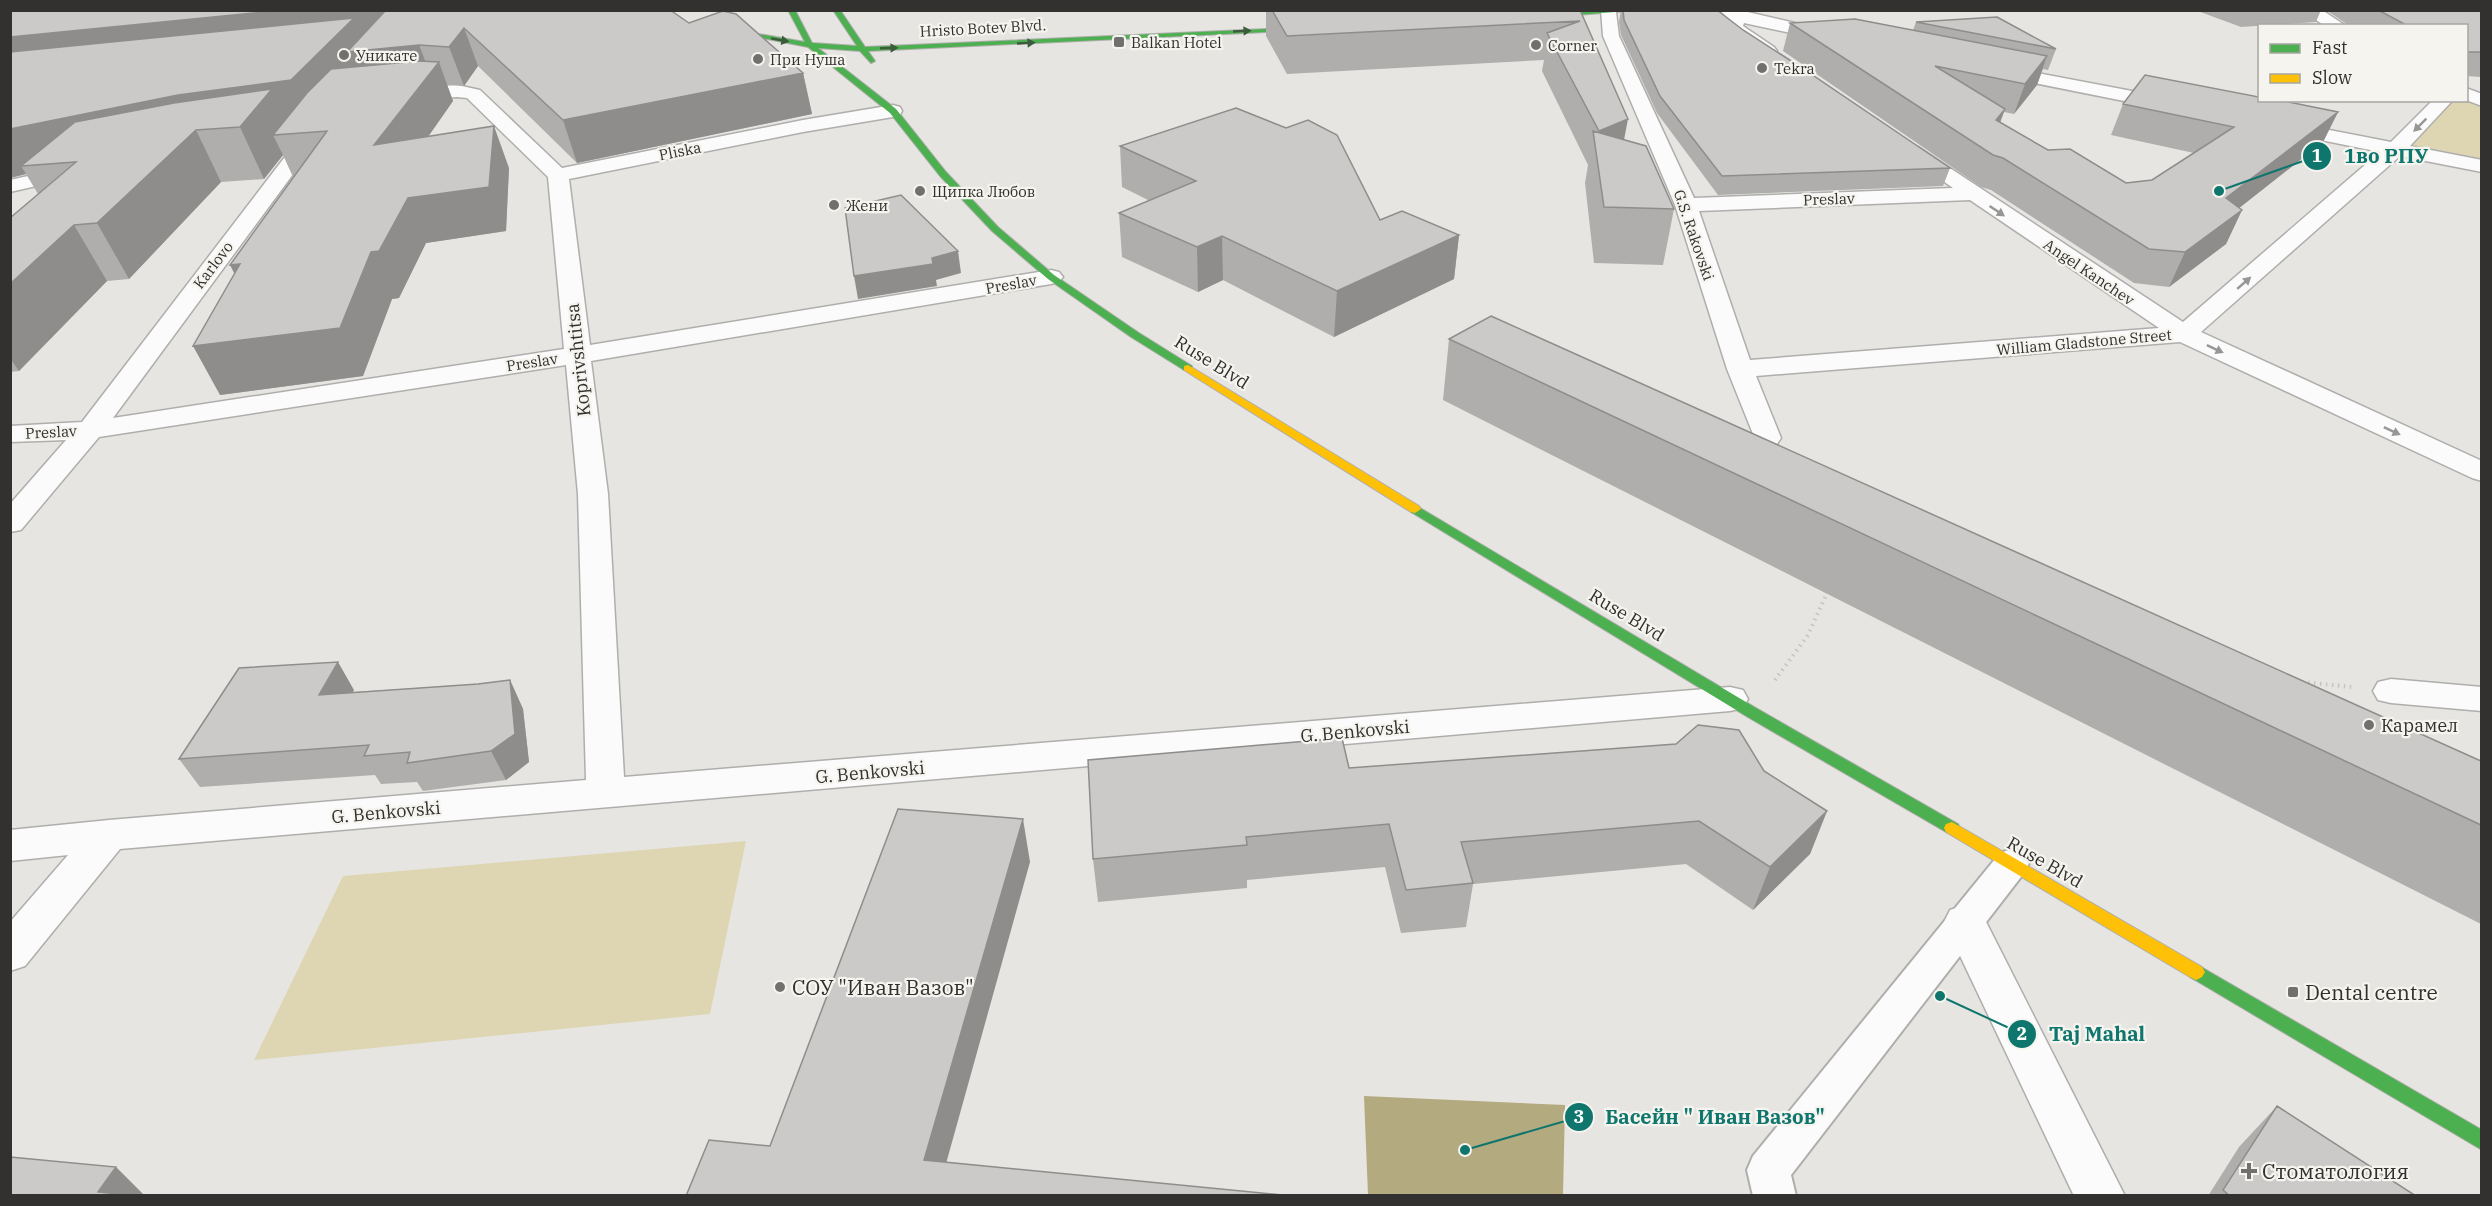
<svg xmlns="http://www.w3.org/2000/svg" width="2492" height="1206" viewBox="0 0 2492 1206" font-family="'IBM Plex Serif',serif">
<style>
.green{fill:#ded6b3}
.water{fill:#b4aa7f}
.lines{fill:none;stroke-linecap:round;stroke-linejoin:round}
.lane-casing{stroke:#afaeac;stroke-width:4}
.street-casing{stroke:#afaeac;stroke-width:3}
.fast-casing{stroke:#afaeac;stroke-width:2}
.slow-casing{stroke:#afaeac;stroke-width:2}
.path{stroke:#c4c4c3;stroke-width:4;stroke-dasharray:1.5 4.5;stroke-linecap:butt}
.lane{fill:#fbfbfb;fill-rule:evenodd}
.street{fill:#fbfbfb;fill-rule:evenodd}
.fast{fill:#4caf50;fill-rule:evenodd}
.slow{fill:#ffc107;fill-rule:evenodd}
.wall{fill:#afaeac}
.shaded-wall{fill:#8e8d8c}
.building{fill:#cbcac8;stroke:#8e8d8c;stroke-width:1.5}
.oneway{fill:#3b5d3b}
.oneway2{fill:#969695}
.poi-dot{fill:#71706e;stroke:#f5f4ee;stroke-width:2}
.labels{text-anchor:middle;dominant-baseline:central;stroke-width:4.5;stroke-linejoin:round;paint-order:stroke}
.far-street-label{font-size:15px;fill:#32312f;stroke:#f5f4ee}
.far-poi-label{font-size:15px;fill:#32312f;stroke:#f5f4ee;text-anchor:start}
.street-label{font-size:18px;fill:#32312f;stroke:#f5f4ee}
.poi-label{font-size:18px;fill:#32312f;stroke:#f5f4ee;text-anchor:start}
.near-poi-label{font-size:21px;fill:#32312f;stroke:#f5f4ee;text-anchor:start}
.leader{fill:none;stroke:#0f766e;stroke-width:2}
.callout-dot{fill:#0f766e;stroke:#f5f4ee;stroke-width:2}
.mark-label{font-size:18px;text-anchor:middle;font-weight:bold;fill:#fff}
.callout-label{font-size:20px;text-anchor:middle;font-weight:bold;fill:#0f766e;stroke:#f5f4ee;stroke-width:4.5;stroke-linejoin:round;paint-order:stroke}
</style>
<rect width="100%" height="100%" fill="#e6e5e2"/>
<!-- green -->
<path class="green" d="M2467,93L2481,101V166L2396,149L2444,101L2466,100Z
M746,841L710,1014L254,1060L343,876Z"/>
<!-- water -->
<path class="water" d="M1364,1096L1565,1105L1563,1195H1368Z"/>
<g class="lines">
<defs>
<path id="lane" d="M2012,849L2024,853L2029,863L2024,873L1791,1175L1796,1196H1753L1747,1170L1753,1156L2000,853Z"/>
<path id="street" d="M1601,10L1616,12L1619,36L1694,198L1953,188L1901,151L1904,147H1918L2183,322L2380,152L2276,131L2273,127L2276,123L2283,121L2391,142L2433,100H2453L2410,146L2482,160V172L2400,156L2201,332L2482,461V481L2472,478L2180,342L1756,376L1781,438L1777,444L1767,446L1757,444L1727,369L1675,205L1603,36ZM1970,200L2159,328L1750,360L1699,211Z
M1719,10H1739L1839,33L1841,37L1833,42L1744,23L1743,26L1774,47L1777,51L1774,55H1762L1728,31L1726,27L1729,19Z
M2301,10H2322L2346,26H2325Z
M1995,65L2174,99L2181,101L2183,105L2181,109L2174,111L1989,74L1986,70L1989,66Z
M457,85L480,90L562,168L803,120L893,105L900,107L902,111L900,115L893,117L803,132L569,179L590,345L1051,270L1059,272L1063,277L1059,282L1051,284L591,361L608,494L624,777L1730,687L1743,690L1748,699L1743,708L1730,711L120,849L25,966L10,971V922L68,855L10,861V830L109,820L586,780L578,494L566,365L99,437L21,530L10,532V504L66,440L10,442V426L82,422L307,128H321L324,132L113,418L564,349L548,177L467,98L457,97L406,100L399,98L397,94L399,90L406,88Z
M2466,88L2482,94V106L2466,100Z
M73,166L80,168L83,172L80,176L10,192V180Z
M2391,679L2482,687V711L2391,703L2378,700L2373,691L2378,682Z
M1965,905L1980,910L2125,1196H2074L1944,922L1950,910Z"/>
<path id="fast" d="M788,10H795L812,43L857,46L833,10H840L865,47L1311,27L1309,30L868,51L875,61L871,63L860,51L818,48L896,109L946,172L998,227L1054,275L1139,333L1192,366V370H1184L1131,337L1048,279L992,231L940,176L890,113L808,47L715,29L718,27L805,42Z
M1596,10H1641L1537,18L1534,16L1537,14Z
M1415,505L1756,708L1958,824L1960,828L1958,832L1952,834L1946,832L1746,716L1411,512L1409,509L1411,506Z
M2196,964L2482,1130V1150L2190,977L2187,972L2190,967Z"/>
<path id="slow" d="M1188,365L1419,506L1421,509L1415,513L1411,512L1184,370V366Z
M1952,822L2202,967L2205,972L2202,977L2196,980L2190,977L1946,832L1944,828L1946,824Z"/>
</defs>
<!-- lane casing -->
<use href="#lane" class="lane-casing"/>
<!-- street casing -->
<use href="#street" class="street-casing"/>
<!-- fast casing -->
<use href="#fast" class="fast-casing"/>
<!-- slow casing -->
<use href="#slow" class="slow-casing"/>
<!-- path -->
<path class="path" d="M1775,680L1808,635L1827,593
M2302,682L2352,687"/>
<!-- lane -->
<use href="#lane" class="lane"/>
<!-- street -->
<use href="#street" class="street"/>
<!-- fast -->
<use href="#fast" class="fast"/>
<!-- slow -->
<use href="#slow" class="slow"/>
</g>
<!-- wall -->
<path class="wall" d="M10,10L689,23L803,73L812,114L577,163L478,66L464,86L447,85L453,101L428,137L509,168L506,231L426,243L399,298L392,299L363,376L220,395L294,177H293L283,155L264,179L221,182L129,279L107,281L19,371L10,372V218L38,194L26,174L10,178Z
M1266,10H1580L1624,140L1674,209L1663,265L1594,263L1585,183L1588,165L1542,71L1544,60L1287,74L1266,36Z
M1621,10H1717L1743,30L1950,168L1943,186L1718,195L1657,113L1621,35L1619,22Z
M2195,10H2321L2316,22L2241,27Z
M2326,10H2481V77L2466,76V26H2350Z
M1916,22L2056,49L2048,70L2043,69L2037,85L2014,114L2004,112L2000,122L2048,150L2126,183L2152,180L2194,153L2111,135L2123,104L2338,112L2323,142L2239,208L2242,210L2226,244L2169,287L2134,283L1991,190L1981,187L1783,51L1790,23L1913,30Z
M1286,128L1380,220L1459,235L1454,279L1334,337L1223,280L1198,292L1122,257L1119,213L1150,201L1122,187L1120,146Z
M1449,339L2481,761V924L1443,400Z
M510,680L523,709L529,762L506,780L423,791L417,782L381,784L375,775L200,787L179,759L354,690L353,692L478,684Z
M1349,768L1764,771L1827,811L1810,854L1753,910L1686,864L1473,884L1466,927L1401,933L1385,867L1247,880V888L1098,902L1093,859Z
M2277,1106L2416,1196H2208L2239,1147Z"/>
<!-- shaded-wall -->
<path class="shaded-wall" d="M284,10H387L419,45L430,73L439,62L453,101L392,188L374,145L421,85L273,135L283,155L264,179L240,127L196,130L221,182L129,279L97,223L76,162L21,166L26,174L10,178V37Z
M464,28L478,66L464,86L449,47Z
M2047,56L2037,85L2014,114L2025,84Z
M803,73L812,114L577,163L563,120Z
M2005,109L1994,139L1996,120Z
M2338,112L2323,142L2210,231L2226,198Z
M1628,119L1620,161L1596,148L1599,131Z
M494,126L509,168L506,231L426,243L399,298L392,299L363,376L220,395L193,346L371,252L408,198Z
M2242,210L2226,244L2169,287L2185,252Z
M74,225L107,281L19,371L10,358V284Z
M1459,235L1454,279L1334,337L1337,291Z
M1222,236L1223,280L1198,292L1197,247Z
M958,251L961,273L936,280L937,286L858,299L854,276Z
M240,264L254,312L230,265Z
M338,662L354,690L336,723L319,695Z
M510,680L523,709L529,762L506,780L491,751Z
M1827,811L1810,854L1753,910L1770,867Z
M1023,819L1030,862L937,1196L924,1160Z
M116,1167L145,1196H102L98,1192Z"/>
<!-- building -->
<path class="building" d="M10,10H284L10,37Z
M386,10H670L689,23L723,11L736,14L803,73L563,120L464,28L449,47L419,45L347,52Z
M1272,10H1580L1628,119L1599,131L1547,33L1580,21L1287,36Z
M1623,10H1717L1743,30L1799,66L1950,168L1722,176L1660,96L1624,20Z
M2378,10H2481V52H2466V26H2408Z
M1997,17L2056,49L1916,22Z
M354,18L291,80L178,95L10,129V52Z
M1855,19L2047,56L2025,84L1935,66L2005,109L1996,120L2048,150L2070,149L2126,183L2152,180L2234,127L2123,104L2145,75L2259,97V100H2279L2338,112L2226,198L2242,210L2185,252L2149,249L2003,158L1993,155L1790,23Z
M419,61L439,62L374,145L494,126L489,187L408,198L379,251L371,252L340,328L193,346L240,264L230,265L327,131L273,135L307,93L331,69Z
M272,89L240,127L196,130L97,223L74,225L10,284V218L76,162L21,166L75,122L174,103Z
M1236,108L1286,128L1308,120L1337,135L1380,220L1402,211L1459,235L1337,291L1222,236L1197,247L1119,213L1196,181L1120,146Z
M1593,131L1646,146L1674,209L1604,207Z
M901,195L958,251L932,258L933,264L854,276L845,208Z
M1491,316L2481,761V825L1449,339Z
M338,662L319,695L478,684L510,680L515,734L491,751L407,763L410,752L364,756L369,745L179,759L239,668Z
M1698,725L1739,730L1764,771L1827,811L1770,867L1699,821L1461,842L1473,883L1406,890L1389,824L1246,837L1247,845L1093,859L1088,760L1342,738L1349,768L1676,744Z
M898,809L1023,819L924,1160L1293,1196H686L709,1140L770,1146Z
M2277,1106L2416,1196H2230L2223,1190Z
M10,1157L116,1167L98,1192L136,1196H10Z"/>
<!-- one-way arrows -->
<defs><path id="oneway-solid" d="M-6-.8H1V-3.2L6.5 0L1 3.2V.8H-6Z" transform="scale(1.5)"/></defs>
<g class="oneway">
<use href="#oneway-solid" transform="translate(1242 31) rotate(-3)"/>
<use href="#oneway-solid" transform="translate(780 40) rotate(10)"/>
<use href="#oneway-solid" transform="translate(1026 43) rotate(-3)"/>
<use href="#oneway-solid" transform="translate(889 48) rotate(-2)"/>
</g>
<g class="oneway2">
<use href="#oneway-solid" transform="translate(2420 125) rotate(135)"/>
<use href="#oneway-solid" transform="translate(1997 211) rotate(34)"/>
<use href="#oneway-solid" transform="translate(2244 283) rotate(-41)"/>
<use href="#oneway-solid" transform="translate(2215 349) rotate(25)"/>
<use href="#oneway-solid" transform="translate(2392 431) rotate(25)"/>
</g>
<!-- markers -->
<g class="poi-dot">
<rect x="1113" y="36" width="12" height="12" rx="3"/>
<circle cx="1536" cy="45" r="6"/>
<circle cx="344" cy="55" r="6"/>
<circle cx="758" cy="59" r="6"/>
<circle cx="1762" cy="68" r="6"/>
<circle cx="920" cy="191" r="6"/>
<circle cx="834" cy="205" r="6"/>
<circle cx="2369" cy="725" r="6"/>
<circle cx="780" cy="987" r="6"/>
<rect x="2287" y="986" width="12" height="12" rx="3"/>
<path d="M2246 1162h6v6h6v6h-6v6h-6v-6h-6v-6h6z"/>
</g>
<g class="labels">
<!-- far-street labels -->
<g class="far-street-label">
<text transform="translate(983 28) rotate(-3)">Hristo Botev Blvd.</text>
<text transform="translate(680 151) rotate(-11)">Pliska</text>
<text transform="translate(1829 199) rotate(-2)">Preslav</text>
<text transform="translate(1694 235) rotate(71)">G.S. Rakovski</text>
<text transform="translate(213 265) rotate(-53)">Karlovo</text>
<text transform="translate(2089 272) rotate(34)">Angel Kanchev</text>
<text transform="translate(1011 284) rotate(-10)">Preslav</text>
<text transform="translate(2084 342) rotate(-5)">William Gladstone Street</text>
<text transform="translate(532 362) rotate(-9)">Preslav</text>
<text transform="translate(51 432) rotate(-3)">Preslav</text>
</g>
<!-- far-poi labels -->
<g class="far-poi-label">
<text x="1131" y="42">Balkan Hotel</text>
<text x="1548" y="45">Corner</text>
<text x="356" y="55">Уникате</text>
<text x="770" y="59">При Нуша</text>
<text x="1774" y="68">Tekra</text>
<text x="932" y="191">Щипка Любов</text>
<text x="846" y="205">Жени</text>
</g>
<!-- street labels -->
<g class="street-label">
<text transform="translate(578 360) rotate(-96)">Koprivshtitsa</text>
<text transform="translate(1212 362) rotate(32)">Ruse Blvd</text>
<text transform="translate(1627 615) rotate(31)">Ruse Blvd</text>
<text transform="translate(1355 731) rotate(-5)">G. Benkovski</text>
<text transform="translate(870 772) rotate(-5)">G. Benkovski</text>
<text transform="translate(386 812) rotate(-5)">G. Benkovski</text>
<text transform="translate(2045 862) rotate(30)">Ruse Blvd</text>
</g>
<!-- poi labels -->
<g class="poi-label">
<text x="2381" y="725">Карамел</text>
</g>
<!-- near-poi labels -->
<g class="near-poi-label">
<text x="792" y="987">СОУ "Иван Вазов"</text>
<text x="2305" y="992">Dental centre</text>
<text x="2262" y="1171">Стоматология</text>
</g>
</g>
<!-- callouts -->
<path class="leader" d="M2219 191L2317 156M1940 996L2022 1034M1465 1150L1579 1117"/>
<g class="callout-dot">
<circle cx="2219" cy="191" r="6"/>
<circle cx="1940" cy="996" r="6"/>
<circle cx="1465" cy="1150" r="6"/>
<circle cx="2317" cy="156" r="15"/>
<circle cx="2022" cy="1034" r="15"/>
<circle cx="1579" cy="1117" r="15"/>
</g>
<g class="mark-label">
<text x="2317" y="162">1</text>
<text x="2022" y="1040">2</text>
<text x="1579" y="1123">3</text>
</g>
<g class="callout-label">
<text x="2386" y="163">1во РПУ</text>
<text x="2097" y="1041">Taj Mahal</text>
<text x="1715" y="1124">Басейн " Иван Вазов"</text>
</g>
<!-- border -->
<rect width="2492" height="1206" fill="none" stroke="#32312f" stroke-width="24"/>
<!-- legend -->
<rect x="2258" y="24" width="210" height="78" fill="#f5f4ee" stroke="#a7a6a2" stroke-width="1.5"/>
<rect x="2270" y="44" width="30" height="9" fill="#4caf50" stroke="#a7a6a2" stroke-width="1.5"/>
<text x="2312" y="54" font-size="18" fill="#32312f">Fast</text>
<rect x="2270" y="74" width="30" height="9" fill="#ffc107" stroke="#a7a6a2" stroke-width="1.5"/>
<text x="2312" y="84" font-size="18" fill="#32312f">Slow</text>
</svg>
